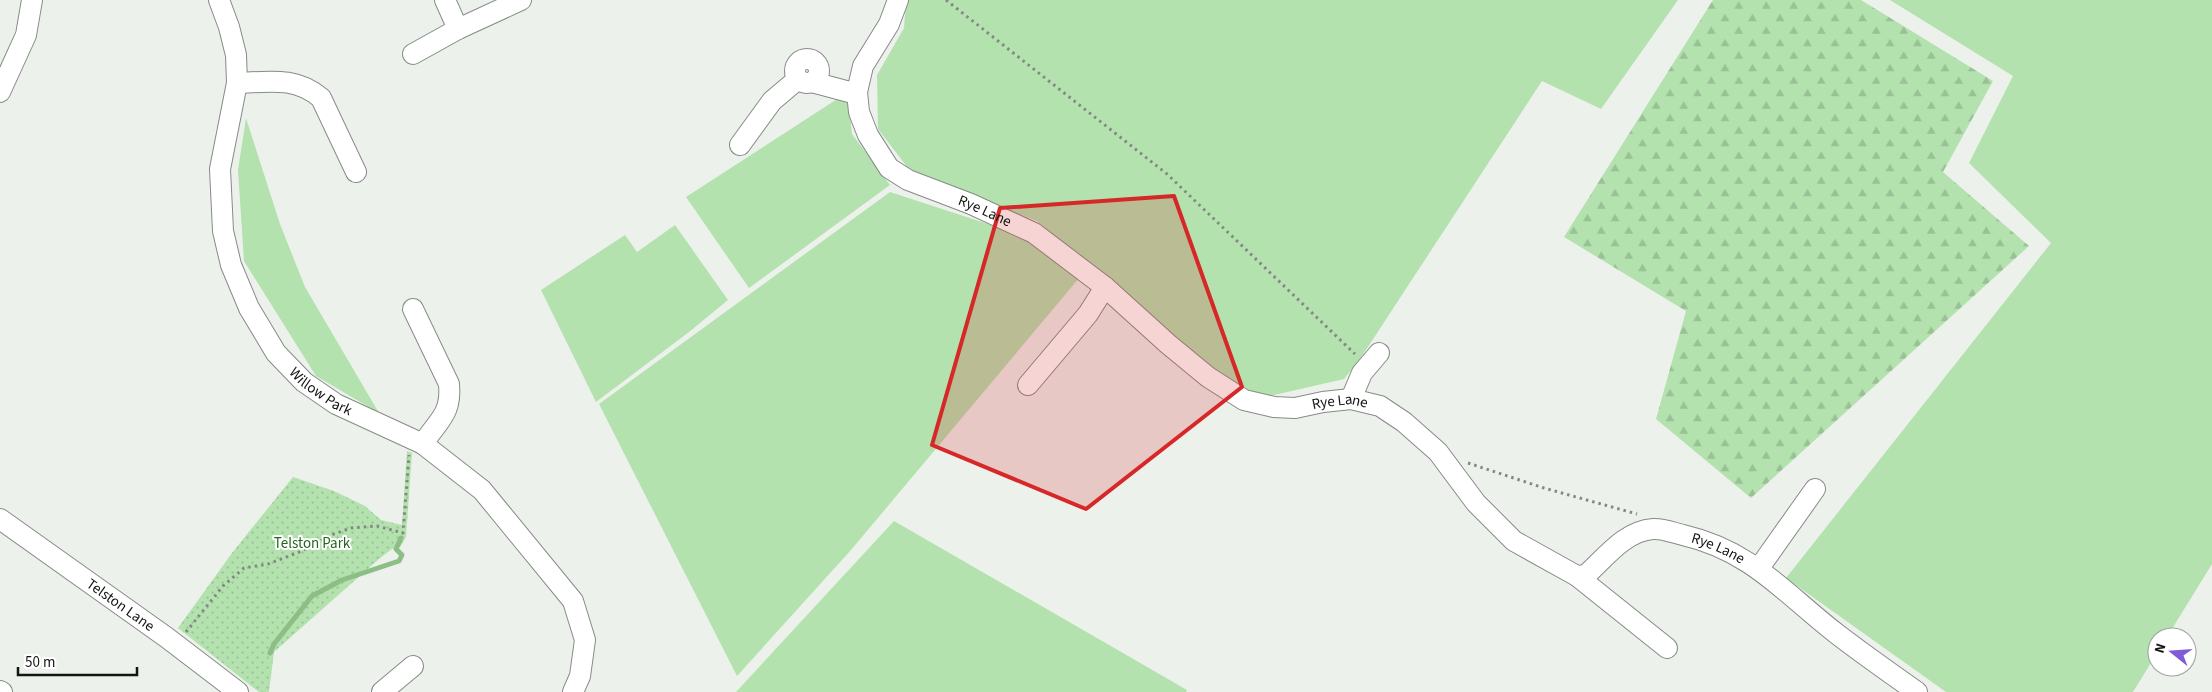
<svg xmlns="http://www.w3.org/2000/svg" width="2212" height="692" viewBox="0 0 2212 692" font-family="'Source Sans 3',sans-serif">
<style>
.grass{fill:#b3e2ae}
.forest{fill:url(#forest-firs)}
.park{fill:url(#park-dots)}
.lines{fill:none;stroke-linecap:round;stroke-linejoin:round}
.stream{stroke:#8cbe86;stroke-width:5}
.minor-casing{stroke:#878b87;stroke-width:22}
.path{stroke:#848884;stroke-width:3;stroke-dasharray:2.5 4;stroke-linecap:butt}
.minor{stroke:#fff;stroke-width:20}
.marked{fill:#d62828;fill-opacity:0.2;stroke:#d62828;stroke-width:4;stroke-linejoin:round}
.labels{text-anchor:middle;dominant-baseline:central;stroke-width:4;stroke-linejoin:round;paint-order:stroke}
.street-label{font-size:15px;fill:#131513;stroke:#fff}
.park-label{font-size:15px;fill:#24661e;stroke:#fff}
</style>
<defs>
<pattern id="forest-firs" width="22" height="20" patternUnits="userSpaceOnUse" patternTransform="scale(1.25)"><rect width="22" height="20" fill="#b3e2ae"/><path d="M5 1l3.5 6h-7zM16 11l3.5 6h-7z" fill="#99c195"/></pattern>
<pattern id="park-dots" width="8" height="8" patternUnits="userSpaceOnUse" patternTransform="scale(1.25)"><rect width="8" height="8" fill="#b3e2ae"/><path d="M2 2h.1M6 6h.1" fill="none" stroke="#99c195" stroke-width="1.8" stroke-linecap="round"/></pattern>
</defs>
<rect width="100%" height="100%" fill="#edf1ec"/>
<!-- grass -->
<path class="grass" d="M906,0H1678L1601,109L1542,81L1360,359L1344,379L1261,398L1198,358L1037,221L911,172L878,129L877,75L904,28Z
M1890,0H2212V564L2167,637H2157V653L2133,692H1946L1786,578L2051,243L1969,163L2013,76Z
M848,92L852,134L890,185L749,288L686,197Z
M246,118L280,224L305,287L379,413L316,376L244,261L238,170Z
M890,192L1028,237L1080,277L851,550L737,676L599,404Z
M675,225L728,300L689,332L596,402L541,290L625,235L637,252Z
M894,521L1187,690L1186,692H736Z"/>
<!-- forest -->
<path class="forest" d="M1713,0H1861L1993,81L1943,172L2029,246L1751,498L1656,419L1686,311L1564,237Z"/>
<!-- park -->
<path class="park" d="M407,451L412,453L406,537L400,547L392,549L379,559L274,652L269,692H259L178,628L232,553L293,477L334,491L365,506L381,520L402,525Z"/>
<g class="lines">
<!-- stream -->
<path class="stream" d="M270,653L274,644L312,596L342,580L399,561L402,555L396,549L401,538"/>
<defs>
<g id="minor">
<path id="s1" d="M219,0L229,27L236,55L237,83L220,169L223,231L231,265L249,308L276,353L304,382L336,404L423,444L482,490L573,601L585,640L580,676L573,692"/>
<path d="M445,0L458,29"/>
<path id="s2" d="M898,0L889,24L863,66L857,92L859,112L868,135L889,168L908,180L971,204L1034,233L1105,287L1168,344L1208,377L1244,400L1274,407L1295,408L1323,402L1351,399L1380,406L1404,422L1438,452L1476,503L1514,541L1577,576L1586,575C1606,557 1625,531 1653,529C1662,528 1674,533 1683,535C1752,551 1784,593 1837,634C1863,654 1890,673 1917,692"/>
<path d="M413,54L458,29L521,0"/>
<circle cx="807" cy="71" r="12"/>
<path d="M812,82L857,94"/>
<path d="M237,83C269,82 295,76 321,98L356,172"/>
<path d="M0,92L26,35L32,0"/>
<path d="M740,145L772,101L798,79"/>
<path d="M413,309L449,384C452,415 437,421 423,444"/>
<path d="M1028,385L1088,314L1105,287"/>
<path d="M1351,399L1362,373L1379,353"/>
<path id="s3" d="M0,519L166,637L238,692"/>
<path d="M1759,568L1815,489"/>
<path d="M1577,576L1667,648"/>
<path d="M0,691L2,692"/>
<path d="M382,692L413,666"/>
</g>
</defs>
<!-- minor casing -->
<use href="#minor" class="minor-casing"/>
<!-- path -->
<path class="path" d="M946,0L1167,174L1355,354
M1468,463L1544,488L1637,514
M186,632L223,586L244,568L268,564L302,551L331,535L351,528L377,526L403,533L409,455"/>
<!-- minor -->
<use href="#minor" class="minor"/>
</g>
<!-- marked area -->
<path class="marked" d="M1174,196L1242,387L1086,509L932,445L1000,208Z"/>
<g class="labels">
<!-- street labels -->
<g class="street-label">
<text stroke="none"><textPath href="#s2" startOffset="291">Rye Lane</textPath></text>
<text stroke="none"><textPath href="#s1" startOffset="429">Willow Park</textPath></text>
<text stroke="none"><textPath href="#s2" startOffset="711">Rye Lane</textPath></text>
<text stroke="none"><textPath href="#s2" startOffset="1176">Rye Lane</textPath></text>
<text stroke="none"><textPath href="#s3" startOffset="148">Telston Lane</textPath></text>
</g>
<!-- park labels -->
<g class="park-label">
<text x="312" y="543">Telston Park</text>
</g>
</g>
<!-- north arrow -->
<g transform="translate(2172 652) rotate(287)"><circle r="24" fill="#ffffff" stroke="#a1a1a1"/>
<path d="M0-4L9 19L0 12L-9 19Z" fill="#7d5cd6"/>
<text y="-8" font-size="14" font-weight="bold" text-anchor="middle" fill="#131513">N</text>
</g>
<!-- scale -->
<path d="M18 667v8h119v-8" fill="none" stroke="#131513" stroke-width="2.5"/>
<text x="25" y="667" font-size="15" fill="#131513" stroke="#ffffff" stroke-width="4" paint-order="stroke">50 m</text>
</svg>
